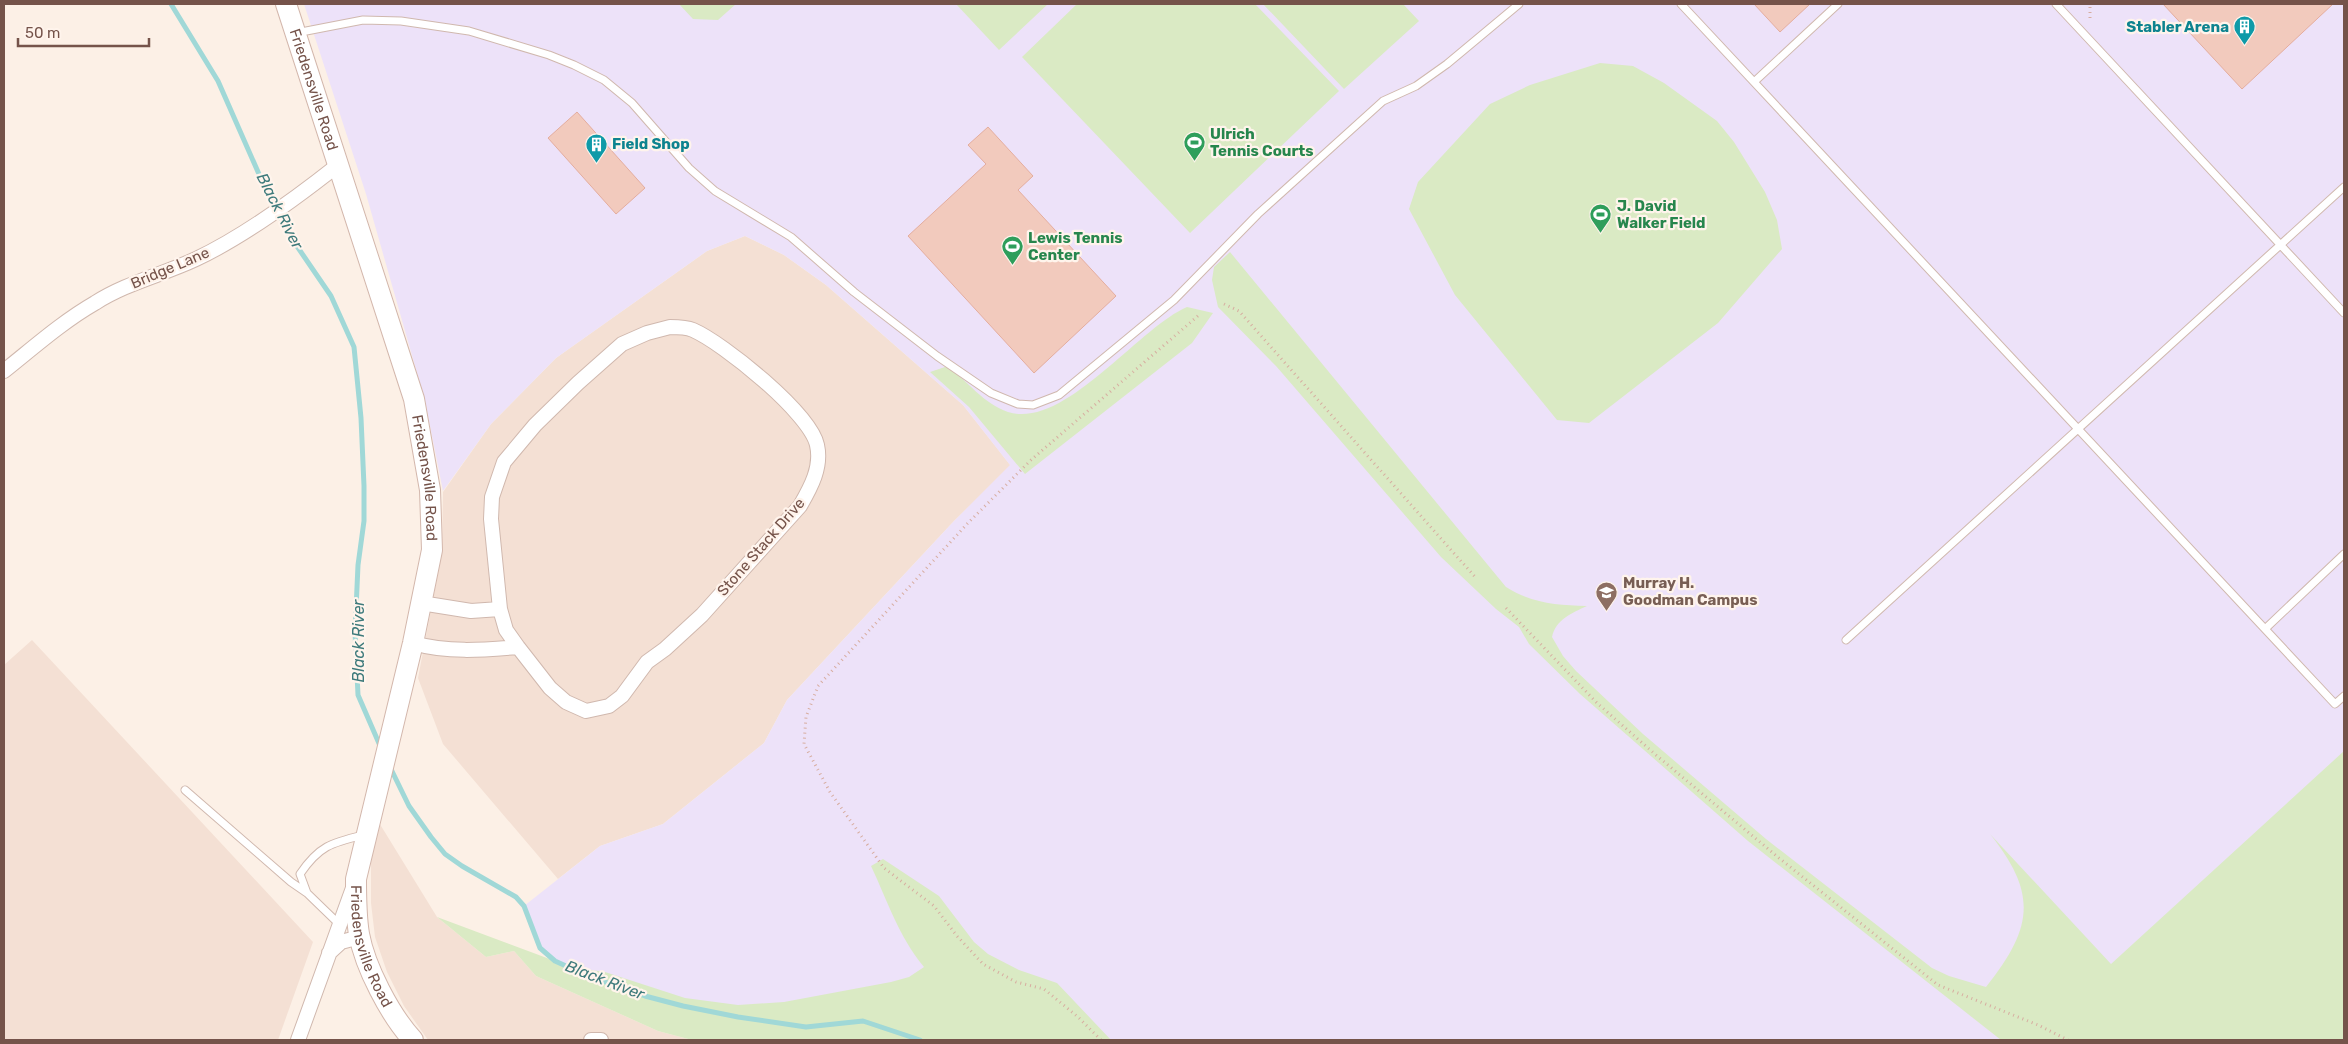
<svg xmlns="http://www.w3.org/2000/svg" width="2348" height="1044" viewBox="0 0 2348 1044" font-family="Rubik,sans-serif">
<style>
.residential{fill:#f4e0d4}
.education{fill:#ede2f9}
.green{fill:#daeac4}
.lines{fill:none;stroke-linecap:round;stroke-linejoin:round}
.stream{stroke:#a0d8d7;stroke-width:5}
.building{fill:#f2cabd;stroke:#e4ad9e}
.lane-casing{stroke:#d0b8ae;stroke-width:9}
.street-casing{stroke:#d0b8ae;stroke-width:16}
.secondary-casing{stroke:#d3b7ac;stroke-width:22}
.path{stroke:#d7ada0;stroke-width:3;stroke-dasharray:1 4;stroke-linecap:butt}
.lane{stroke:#fff;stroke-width:7}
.street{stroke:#fff;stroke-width:14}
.secondary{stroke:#fff;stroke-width:20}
.labels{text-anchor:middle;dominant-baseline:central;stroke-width:4.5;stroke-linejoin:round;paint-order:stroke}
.culture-label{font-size:15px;font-weight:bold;fill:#0d838f;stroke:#fff4ec;text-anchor:end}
.street-label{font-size:15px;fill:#75534a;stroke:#fff4ec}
.leisure-label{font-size:15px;font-weight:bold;fill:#27864d;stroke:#fff4ec;text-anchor:start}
.education-label{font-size:15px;font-weight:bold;fill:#785e54;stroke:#fff4ec;text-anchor:start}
.water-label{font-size:16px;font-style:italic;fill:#3e7a7b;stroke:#fff4ec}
</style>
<rect width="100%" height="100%" fill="#fcf0e6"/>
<!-- residential -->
<path class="residential" d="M745,236L784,255L826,285L963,405L1011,466L954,521L787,700L764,743L663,824L600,846L558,879L443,744L418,678L442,552L443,492L491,424L556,358L707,251Z
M32,640L313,942L278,1040H4V665Z
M378,821L437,917L486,957L514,951L536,976L658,1031L692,1040H428L404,1006L387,972L375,937L371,903V860Z"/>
<!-- education -->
<path class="education" d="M304,4H2344V1040H920L683,1006L555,961L540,948L524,906L600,846L663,824L764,743L787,700L954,521L1010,465L963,405L826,285L784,255L745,236L707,251L556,358L491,424L443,491L425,401L366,194Z"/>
<!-- green -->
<path class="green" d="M679,4H736L718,20L693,19Z
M956,4H1048L999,50Z
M1077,4H1255L1339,91L1190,233L1022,57Z
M1263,4H1403L1419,21L1344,89Z
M1600,63L1633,66L1664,83L1717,121L1734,142L1765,192L1777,220L1782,249L1718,323L1589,423L1557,420L1455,295L1409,209L1418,182L1490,104L1530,85Z
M1230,252L1506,587C1533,604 1557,605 1587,606C1572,613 1556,619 1552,637L1563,656L1576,671L1643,734L1766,839L1932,968L1949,976L1986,987C2033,928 2038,894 1990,834L2111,964L2344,751V1040H2001L1748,841L1580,694L1529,644L1519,627L1496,609L1441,557L1276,366L1218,307L1212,280L1214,267Z
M1187,307L1213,313L1192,343L1025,474L969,407L930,372L948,366C967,381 984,404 1008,412C1064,430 1138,328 1187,307Z
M883,859L939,896L974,942L988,954L1019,970L1057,983L1111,1040H692L658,1031L536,976L514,951L486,957L437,917L571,967L605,972L685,998L738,1005L784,1002L891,982L909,977L924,967C898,935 888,902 871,866Z"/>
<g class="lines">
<!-- stream -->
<path class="stream" d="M171,4L218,81L262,181L290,236L331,296L354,347L361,418L364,486V521L358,565L355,632L358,695L381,748
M389,765L409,806L431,837L445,854L462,866L516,897L524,906L540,948L555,961L588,976L645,996L683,1006L738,1017L806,1027L863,1021L920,1040"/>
</g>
<!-- building -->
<path class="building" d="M1754,4H1810L1780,32Z
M2163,4H2333L2242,89Z
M577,112L645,188L616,214L548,138Z
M988,127L1033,176L1018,190L1116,296L1034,373L908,236L986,164L968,145Z"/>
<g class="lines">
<defs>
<path id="lane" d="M1681,4L2335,704L2344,696
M2056,4L2344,313
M296,33L363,20L401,21L469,31L549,55L574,65L604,80L632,103L689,168L715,191L791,237L854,292L937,356L991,393L1018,404L1033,405L1059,395L1174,300L1258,214L1383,101L1416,86L1447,64L1519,4
M1754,82L1838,4
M2265,629L2344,554
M1846,640L2344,187
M185,790L291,882L307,893
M339,924L307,893L300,874C319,846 331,843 363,835"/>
<path id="street" d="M670,327C678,327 686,327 693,330C723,343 810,413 817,445C822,467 811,487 800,506L702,615L665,649L647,662L622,696L609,706L586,711L566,702L550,688L518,647L506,630L500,609L491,519L492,497L504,462L535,425L578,383L622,344L647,333Z
M4,371C33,348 62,322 95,303C126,283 162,275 196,259C245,236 295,199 338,165
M421,603L471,611L500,609
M413,643C448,653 482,650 518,647
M329,953L341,942L360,937
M298,1040L353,888
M591,1040H601"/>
<g id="secondary">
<path id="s1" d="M286,4L414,399L430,490L432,550L413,643L356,879C356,897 356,916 359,934C365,967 390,1015 413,1040"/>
</g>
</defs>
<!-- lane casing -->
<use href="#lane" class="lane-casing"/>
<!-- street casing -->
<use href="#street" class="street-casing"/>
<!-- secondary casing -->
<use href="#secondary" class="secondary-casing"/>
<!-- path -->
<path class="path" d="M2090,18V4
M1224,304L1239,311L1476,578
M1506,608L1597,703L1656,755L1779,858L1938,985L2038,1025L2068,1040
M1101,1040L1078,1017L1044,989L1016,982L983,964L957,936L934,906L884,868L830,792L804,744L806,717L818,686L968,523L1031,460L1199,315"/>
<!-- lane -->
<use href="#lane" class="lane"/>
<!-- street -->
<use href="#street" class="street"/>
<!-- secondary -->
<use href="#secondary" class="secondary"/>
</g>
<!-- icons -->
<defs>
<symbol id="building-pin" viewBox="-11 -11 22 30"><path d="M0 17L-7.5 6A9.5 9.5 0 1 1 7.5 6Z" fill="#0f9aa8" stroke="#fff4ec"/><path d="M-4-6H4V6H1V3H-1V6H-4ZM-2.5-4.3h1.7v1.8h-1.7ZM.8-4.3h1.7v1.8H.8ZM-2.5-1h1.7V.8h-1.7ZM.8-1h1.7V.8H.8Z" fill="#fff"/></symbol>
<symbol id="stadium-pin" viewBox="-11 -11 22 30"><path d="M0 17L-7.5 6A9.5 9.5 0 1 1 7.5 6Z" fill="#2e9e5b" stroke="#fff4ec"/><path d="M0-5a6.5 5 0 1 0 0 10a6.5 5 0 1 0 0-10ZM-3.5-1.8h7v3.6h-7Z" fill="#fff"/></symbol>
<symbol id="university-pin" viewBox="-11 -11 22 30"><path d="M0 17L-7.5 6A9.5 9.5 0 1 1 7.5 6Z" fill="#8d6e63" stroke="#fff4ec"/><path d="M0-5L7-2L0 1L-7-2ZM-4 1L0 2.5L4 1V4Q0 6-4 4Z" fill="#fff"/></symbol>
</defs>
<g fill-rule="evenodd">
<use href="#building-pin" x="2232" y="14" width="25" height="34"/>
<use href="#stadium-pin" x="1182" y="130" width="25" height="34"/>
<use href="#building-pin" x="584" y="132" width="25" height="34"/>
<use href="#stadium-pin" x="1588" y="202" width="25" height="34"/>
<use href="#stadium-pin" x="1000" y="234" width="25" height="34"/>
<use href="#university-pin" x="1594" y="580" width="25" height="34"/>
</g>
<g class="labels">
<!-- culture labels -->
<g class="culture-label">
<text x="2229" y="27">Stabler Arena</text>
<text x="612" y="144" text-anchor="start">Field Shop</text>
</g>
<!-- street labels -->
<g class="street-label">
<text stroke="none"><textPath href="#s1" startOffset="90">Friedensville Road</textPath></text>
<text transform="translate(170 268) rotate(-23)">Bridge Lane</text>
<text stroke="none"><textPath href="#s1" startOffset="495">Friedensville Road</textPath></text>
<text transform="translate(761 547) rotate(-49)">Stone Stack Drive</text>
<text stroke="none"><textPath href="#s1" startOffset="975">Friedensville Road</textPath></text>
</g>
<!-- leisure labels -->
<g class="leisure-label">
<text x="1210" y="134">Ulrich<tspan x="1210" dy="17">Tennis Courts</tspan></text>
<text x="1617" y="206">J. David<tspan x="1617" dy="17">Walker Field</tspan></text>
<text x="1028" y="238">Lewis Tennis<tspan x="1028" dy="17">Center</tspan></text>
</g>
<!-- education labels -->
<g class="education-label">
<text x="1623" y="583">Murray H.<tspan x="1623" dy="17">Goodman Campus</tspan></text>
</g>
<!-- water labels -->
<g class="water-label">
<text transform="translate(280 211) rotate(63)">Black River</text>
<text transform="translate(358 641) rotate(-90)">Black River</text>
<text transform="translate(605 980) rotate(21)">Black River</text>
</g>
</g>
<!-- border -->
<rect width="2348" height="1044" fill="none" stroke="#75534a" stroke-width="10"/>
<!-- scale -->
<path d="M18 38v8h131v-8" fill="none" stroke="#75534a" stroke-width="2.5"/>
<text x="25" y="38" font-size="15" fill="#75534a" stroke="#fff4ec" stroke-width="4" paint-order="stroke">50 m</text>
</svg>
